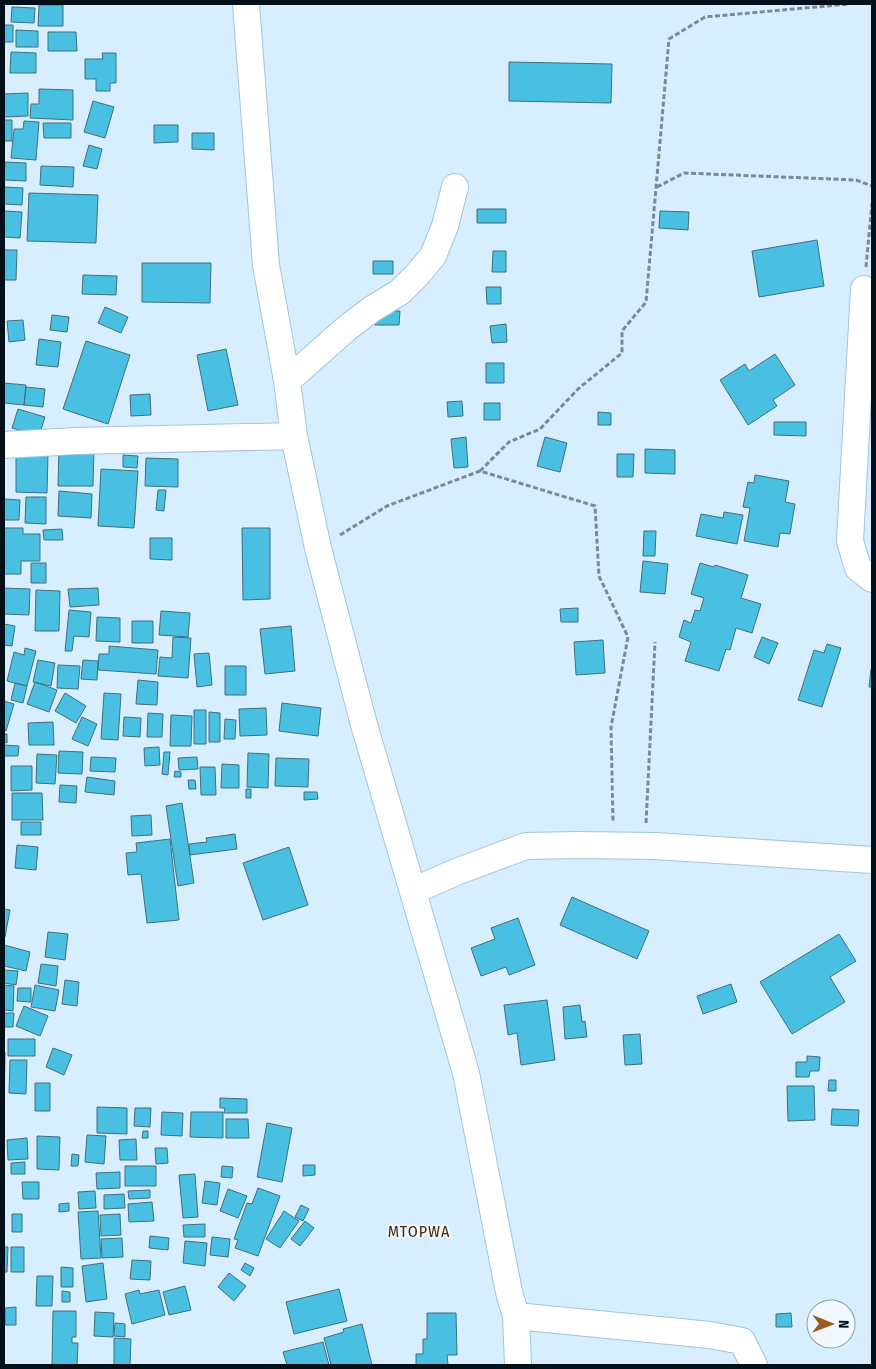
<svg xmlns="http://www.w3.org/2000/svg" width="876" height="1369" viewBox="0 0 876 1369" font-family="'Fira Sans Condensed',sans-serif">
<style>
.building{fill:#49c0e1;stroke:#416f7e}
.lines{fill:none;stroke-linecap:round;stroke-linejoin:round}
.minor-casing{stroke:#a0c5e0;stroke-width:28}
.path{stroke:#798b99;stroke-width:3;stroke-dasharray:5 2.5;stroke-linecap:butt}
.minor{stroke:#fff;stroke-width:26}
.labels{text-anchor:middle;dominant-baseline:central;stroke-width:4;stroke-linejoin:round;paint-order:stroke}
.quarter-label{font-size:16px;letter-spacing:1px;fill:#46280d;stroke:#f1f9fe}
</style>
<rect width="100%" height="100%" fill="#d7eeff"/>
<!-- building -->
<path class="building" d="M39,5H63V26H38Z
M12,7L35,8L34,23L11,22Z
M4,25H13V42H4Z
M16,30L38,31V47H16Z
M48,32H76L77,51H48Z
M11,52L36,53V73H10Z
M102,53H116V83H110V91H96V79H85V59H103Z
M509,62L612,64L611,103L509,101Z
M39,89L73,90V120L30,118L31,104H39Z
M28,93V116L4,117V94Z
M93,101L114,107L105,138L84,132Z
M4,120H12V141H4Z
M24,121L39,122L36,160L11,158L14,129H23Z
M43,123H71V138H44Z
M154,125H178V142L154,143Z
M192,133H214V150L192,149Z
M89,145L102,149L97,169L83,166Z
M5,162L26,163V181L4,180Z
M41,166L74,167L73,187L40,185Z
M4,187L23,188L22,205L4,204Z
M29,193L98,195L96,243L27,241Z
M477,209H506V223H477Z
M4,211L22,212L20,238L4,237Z
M660,211L689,212L688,230L659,228Z
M817,240L824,286L759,297L752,251Z
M4,250H17L16,280H4Z
M493,251H506V272H492Z
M373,261H393V274H373Z
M142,263H211L210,303L142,302Z
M83,275L117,276L116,295L82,294Z
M486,287H501V304H487Z
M105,307L128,317L121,333L98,323Z
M375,311H400L399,325H375Z
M52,315L69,317L67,332L50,330Z
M23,320L25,340L9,342L7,321Z
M506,324L507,342L492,343L490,326Z
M39,339L61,342L58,367L36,365Z
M86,341L130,355L108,424L63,409Z
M226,349L238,405L208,411L197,355Z
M775,354L795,385L773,400L777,406L748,425L720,380L745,364L749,371Z
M486,363H504V383H486Z
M4,383L26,385L24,405L4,403Z
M26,387L45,389L43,407L24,405Z
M150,394L151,415L131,416L130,395Z
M462,401L463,416L448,417L447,402Z
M484,403H500V420H484Z
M18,409L45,417L39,436L12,428Z
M598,412L611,413V425H598Z
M774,422H806V436L774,435Z
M466,437L468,467L454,468L451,439Z
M545,437L567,443L560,472L537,466Z
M59,449H94L93,486H58Z
M645,449L675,450V474L645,473Z
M16,453L48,454L47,493L16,492Z
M617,454H634L633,477H617Z
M123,455L138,456L137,468L123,467Z
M146,458L178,459V487L145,486Z
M101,469L138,471L134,528L98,526Z
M755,475L789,481L785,502L795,504L790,534L780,533L778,547L744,541L750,508L743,507L748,482L754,483Z
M158,490H166L164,511L156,510Z
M59,491L92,494L91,518L58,516Z
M26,497H46V524L25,523Z
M4,499L20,500L19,520H4Z
M724,512L743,515L737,544L696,536L701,514L723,518Z
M4,528H23V534H40V561H21V574H4Z
M242,528H270V599L243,600Z
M62,529L63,540H44L43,530Z
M644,531H656L655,556H643Z
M150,538H172V560L150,559Z
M643,561L668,564L665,594L640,592Z
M31,563H46V583H31Z
M700,563L714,567L715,565L748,575L741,598L761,604L752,633L736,628L730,650L726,649L719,671L685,661L691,642L679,637L684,620L691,623L695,610L700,611L704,598L691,594Z
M4,588L30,589L29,615L4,614Z
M98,588L99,605L70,607L68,589Z
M36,590L60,591L59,631H35Z
M578,608V622H561L560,609Z
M69,610L91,612L89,637L74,636L72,651H65Z
M161,611L190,613L188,637L159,635Z
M97,617L120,618V642L96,641Z
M132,621H153V643H132Z
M4,624L15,626L12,646L4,645Z
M291,626L295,671L265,674L260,629Z
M173,637L191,638L188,678L158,676L160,657L172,658Z
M762,637L778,643L769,664L754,657Z
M603,640L605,673L576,675L574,642Z
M827,644L841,648L822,707L798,700L814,650L824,653Z
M109,646L158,650L156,674L98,670L99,654H109Z
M25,648L36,651L27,686L7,681L14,652L24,655Z
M209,653L212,685L197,687L194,654Z
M38,660L55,663L51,686L33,682Z
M83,660L98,661L97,680L81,679Z
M58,665L80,666L78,689L57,688Z
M225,666H246V695H225Z
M871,669H872V687H869Z
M138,680L158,682L157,705L136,704Z
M35,682L57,690L49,712L27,704Z
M15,683L27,686L23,703L11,700Z
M65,693L86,706L76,723L55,711Z
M104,693L121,694L118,740L101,739Z
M4,701L14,704L6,731L4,730Z
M282,703L321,708L318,736L279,731Z
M266,708L267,735L240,736L239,709Z
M194,710H206V744H194Z
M209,712L220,713V742H209Z
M148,713L163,714L162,737H147Z
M171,715L192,716L191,746H170Z
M82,717L97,724L88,746L72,739Z
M124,717L141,718L140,737L123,736Z
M225,719L236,720L235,739H224Z
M53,722L54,745H29L28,723Z
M4,734H7V743L4,742Z
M4,745L19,746L18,756H4Z
M159,747L160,765L145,766L144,748Z
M59,751L83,752L82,774L58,773Z
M164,752H170L168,775L162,774Z
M248,753L269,754L268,788L247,787Z
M37,754L57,755L55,784L36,783Z
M91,757L116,758L115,772L90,771Z
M197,757L198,769L179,770L178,758Z
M276,758L309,759L308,787L275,786Z
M222,764L239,765V788H221Z
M11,766H32V790L11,791Z
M200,767H215L216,795H201Z
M175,771L181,772V777H174Z
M87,777L115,781L114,795L85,792Z
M188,780H195L196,789H189Z
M60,785L77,786L76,803L59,802Z
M246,789H251V798H246Z
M304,792H317L318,799L304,800Z
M12,793H42L43,820H12Z
M182,803L194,883L178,886L166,806Z
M151,815L152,835L132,836L131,816Z
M21,822H41V835H21Z
M235,834L237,849L190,855L189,844L207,842L206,838Z
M170,839L179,920L147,923L141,874L128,875L126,853L137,852L136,843Z
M17,845L38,847L36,870L15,868Z
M289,847L308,905L263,920L243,863Z
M572,897L649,931L637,959L560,925Z
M4,909L10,910L5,937H4Z
M518,918L535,965L509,975L506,967L481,976L471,948L495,939L491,928Z
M48,932L68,934L65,960L45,957Z
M839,934L856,961L830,977L845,1002L792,1034L760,982Z
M4,945L30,952L26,971L4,966Z
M41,964L58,966L56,986L38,983Z
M4,970L18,971L16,985L4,983Z
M65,980L79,982L77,1006L62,1004Z
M731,984L737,1002L703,1014L697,996Z
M4,985L14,986L13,1011L4,1010Z
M35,985L59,990L55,1011L31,1007Z
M18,988H31V1002L17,1001Z
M547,1000L555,1060L521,1065L517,1033L508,1035L504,1005Z
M580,1005L582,1022L585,1021L587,1037L565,1039L563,1007Z
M24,1006L48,1016L40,1036L16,1026Z
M4,1013H14L13,1027H4Z
M640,1034L642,1064L625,1065L623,1035Z
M8,1039H35V1056H8Z
M53,1048L72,1055L64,1075L46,1067Z
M4,1052H5L4,1112Z
M807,1056L820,1057L819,1071H810L809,1077H796V1062H807Z
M10,1060H27L26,1094L9,1093Z
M829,1080H836V1091H828Z
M35,1083H50V1111H35Z
M787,1086H814L815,1120L788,1121Z
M220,1098L247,1099V1113H224L225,1108H220Z
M97,1107L127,1108V1134L97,1133Z
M135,1108H151L150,1127L134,1126Z
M832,1109L859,1110L858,1126L831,1125Z
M162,1112L183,1113L182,1136L161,1135Z
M191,1112H223V1138L190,1137Z
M226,1119H248L249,1138H226Z
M267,1123L292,1128L282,1182L257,1177Z
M143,1131H148V1138H142Z
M87,1135L106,1136L104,1164L85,1162Z
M37,1136L60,1137L59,1170L37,1169Z
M27,1138L28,1159L8,1160L7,1140Z
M136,1139L137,1160H120L119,1140Z
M155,1148H167L168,1163L156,1164Z
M72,1154L79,1155L78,1166H71Z
M25,1162V1174H11V1163Z
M303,1165H315V1175L303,1176Z
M125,1166H156V1186H125Z
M222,1166L233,1167L232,1178L221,1177Z
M120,1172V1188L97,1189L96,1173Z
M195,1174L198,1217L183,1218L179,1175Z
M205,1181L220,1183L217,1205L202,1203Z
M22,1182H39V1199H23Z
M258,1188L280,1196L258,1256L235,1248L238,1240L234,1239L247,1203L252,1204Z
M228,1189L247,1196L238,1218L220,1211Z
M150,1190V1198L129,1199L128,1191Z
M95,1191L96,1208L79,1209L78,1192Z
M124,1194L125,1208L104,1209V1195Z
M152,1202L154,1221L129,1222L128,1204Z
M69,1203V1211L59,1212V1204Z
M301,1205L309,1209L303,1221L295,1217Z
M98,1211L101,1258L81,1259L78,1212Z
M284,1211L299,1221L280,1248L266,1239Z
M12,1214H22V1232H12Z
M120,1214L121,1235L101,1236L100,1215Z
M305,1221L314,1228L300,1246L291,1239Z
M205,1224V1237H184L183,1225Z
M150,1236L169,1238L168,1250L149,1248Z
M212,1237L230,1239L228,1257L210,1255Z
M122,1238L123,1257L102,1258L101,1239Z
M185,1241L207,1243L205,1266L183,1263Z
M4,1247H8L7,1272H4Z
M11,1247H24V1272H11Z
M132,1260L151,1261L150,1280L130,1279Z
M103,1263L107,1299L86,1302L82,1266Z
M245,1263L254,1268L250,1276L241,1270Z
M61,1267L73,1268V1287H61Z
M229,1273L246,1286L234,1301L218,1287Z
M37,1276H53L52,1306H36Z
M185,1286L191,1310L169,1315L163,1292Z
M339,1289L347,1321L294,1334L286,1302Z
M139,1290L140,1294L159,1290L165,1315L132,1324L125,1294Z
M62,1291L70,1292V1302H62Z
M16,1307V1325H5V1308Z
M53,1311H76V1337H72V1343H78L77,1365H52Z
M95,1312L114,1313L113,1337L94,1336Z
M427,1313H456L457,1355H447L448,1365H416V1354H423V1339H427Z
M791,1313L792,1327H776V1314Z
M115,1323L125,1324V1337L114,1336Z
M362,1324L372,1365H331L324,1338L344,1332L343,1329Z
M114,1338L131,1339L130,1365H114Z
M323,1342L329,1365H287L283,1352Z"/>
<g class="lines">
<defs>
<path id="minor" d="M246,4L266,265L287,381L294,436L318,548L363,721L466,1073L509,1292L516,1316L518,1365
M864,289L850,541L858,568L872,579
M287,381L347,328L372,309L400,292L416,276L433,256L445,226L455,187
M4,445L76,441L294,436
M413,891L456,872L526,846L577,845L655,846L872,860
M516,1316L710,1335L742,1341L754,1365"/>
</defs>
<!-- minor casing -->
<use href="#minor" class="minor-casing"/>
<!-- path -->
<path class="path" d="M657,187L684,173L856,180L872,186
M866,267L872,203
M480,471L509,442L540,429L578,389L622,353V331L646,302L669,39L705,17L849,4
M340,535L387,506L480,471L595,506L599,576L628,637L611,727L613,822
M646,823L655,642"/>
<!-- minor -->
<use href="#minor" class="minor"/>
</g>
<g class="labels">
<!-- quarter labels -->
<g class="quarter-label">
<text x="419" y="1231">MTOPWA</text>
</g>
</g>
<!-- border -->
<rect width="876" height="1369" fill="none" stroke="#031019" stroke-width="10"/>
<!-- north arrow -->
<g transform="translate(831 1324) rotate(91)"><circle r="24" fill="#f1f9fe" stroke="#929ca2"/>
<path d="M0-4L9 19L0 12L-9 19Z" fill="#9a5b21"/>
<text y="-8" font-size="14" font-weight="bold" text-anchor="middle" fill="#031019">N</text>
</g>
</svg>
